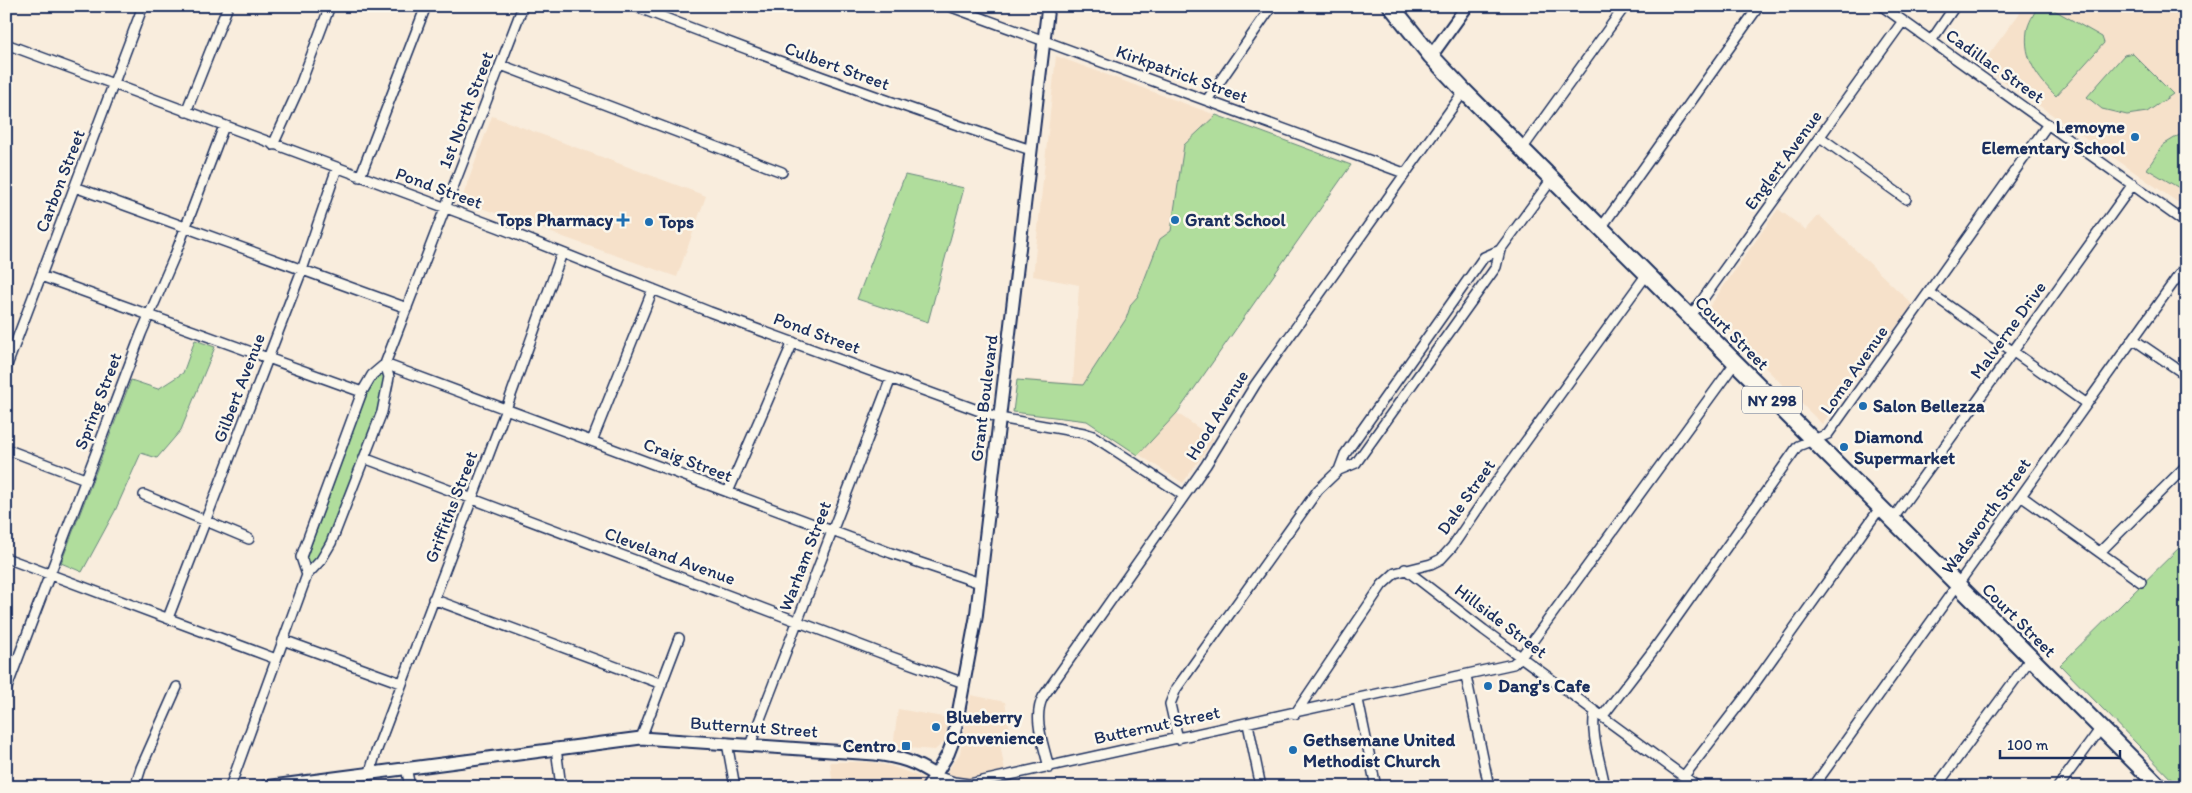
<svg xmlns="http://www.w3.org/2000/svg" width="2192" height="793" viewBox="0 0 2192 793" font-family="Itim,sans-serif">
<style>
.built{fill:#f6e1ca}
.green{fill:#b0dd9c;stroke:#66867d}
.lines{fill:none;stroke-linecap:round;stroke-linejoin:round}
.minor-casing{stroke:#1b2f5e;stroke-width:12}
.tertiary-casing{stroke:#1b2f5e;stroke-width:15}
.primary-casing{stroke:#1b2f5e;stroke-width:19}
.minor{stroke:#fbf7ec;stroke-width:9}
.tertiary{stroke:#fbf7ec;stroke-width:11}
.primary{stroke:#fbf7ec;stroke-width:15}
.poi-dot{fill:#1f6fb2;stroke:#fbf7ec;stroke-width:2}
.labels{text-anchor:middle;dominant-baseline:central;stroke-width:5;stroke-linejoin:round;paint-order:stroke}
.shield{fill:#fbf7ec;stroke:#5e6b89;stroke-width:1}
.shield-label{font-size:16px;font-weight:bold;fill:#1b2f5e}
.street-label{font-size:18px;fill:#1b2f5e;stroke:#fbf7ec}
.poi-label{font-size:18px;font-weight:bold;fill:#1b2f5e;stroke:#fbf7ec;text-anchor:start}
</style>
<rect width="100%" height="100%" fill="#f9eddd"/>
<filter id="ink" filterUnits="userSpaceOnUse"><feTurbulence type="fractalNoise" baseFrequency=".02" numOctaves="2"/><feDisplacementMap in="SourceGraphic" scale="10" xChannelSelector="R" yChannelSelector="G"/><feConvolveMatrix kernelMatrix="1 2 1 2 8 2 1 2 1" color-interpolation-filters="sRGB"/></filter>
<g filter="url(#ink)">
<!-- built -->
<path class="built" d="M2025,6H2186V208L1981,65Z
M1056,56L1351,165L1177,413L1214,439L1183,483L1087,421L1016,413L1022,379L1073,383L1079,285L1033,276Z
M492,116L706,196L677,277L461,201Z
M1778,209L1806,230L1819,215L1913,305L1822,424L1707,310Z
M971,695L1005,702L1011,735L999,738L1007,782L982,787H833L830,762H870L891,766L939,784L960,753Z
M898,709L948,718L945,741L935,750L893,747Z"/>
<!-- green -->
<path class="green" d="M2038,6H2047L2102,37L2104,43L2056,96C2038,78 2023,59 2027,31C2028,23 2034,14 2038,6Z
M2132,53L2173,94L2147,112L2127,115L2102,109L2087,97L2124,55Z
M1216,115L1351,165L1177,413L1138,455L1087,421L1013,412L1017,380L1083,385L1126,319L1131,304L1138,296L1160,239L1171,231L1184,145Z
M2186,131V192L2147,169L2163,145Z
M905,175L964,188L928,322L857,299Z
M195,340L215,347L181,430L157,458L141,453L115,511L82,572L61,563L131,380L158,389L183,373Z
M382,374L385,376L383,396L337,520L322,552L315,562L308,563L306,559L366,395L379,375Z
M2186,541V787H2179L2060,665Z"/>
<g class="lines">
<defs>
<path id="minor" d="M634,6C765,57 897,105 1031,150
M949,6L1404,173
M1882,6L2186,223
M1931,41L1955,6
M6,44L500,228L710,312L999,418L1084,433L1093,436L1183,495
M501,65L782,172
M1207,100L1272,6
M186,112L228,6
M1820,137L1906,199
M273,145L299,88L330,6
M1522,149L1625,6
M360,177L426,6
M75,187L407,308
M1601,228L1759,6
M41,276L362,392
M1929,292L2087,404
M1690,317L1903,21
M2133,339L2186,375
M385,364L891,553L980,583
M6,368L143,6
M592,441L653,289
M6,449L85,479
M364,458L881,653L964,683
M1339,470L1345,454L1484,257L1500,250
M728,492L793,342
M144,495L249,539
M2021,496L2141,582
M1892,520L2133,184
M2100,552L2186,466
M6,558L276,659
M1405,569L1484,630L1698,787
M307,575L301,557L362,392L372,375L385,364L523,6
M433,599L662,684
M168,618L302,270L337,168
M283,640L401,683
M1466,676L1489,787
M6,690L141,334L175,255L224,126
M1358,700L1376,787
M1595,711C1590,735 1601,763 1605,787
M1295,714L1382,585L1395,573L1431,564L1441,559L1452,547L1492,488L1647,274
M1602,717L1655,648L1798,446L1828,434L2048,124
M1248,724L1261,787
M641,738L679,638
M1178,739L1170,704L1176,689L1318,490L1339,470L1356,463L1496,267L1500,250L1552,179
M727,743L735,787
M750,745L891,378
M556,748L561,787
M406,767L410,787
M1049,768C1044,745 1032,718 1043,697L1206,465L1255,385L1464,91
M370,772L376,752L506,409L562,253
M936,776L954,782L969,784L1513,664L1521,657L1735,363
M1684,776L1745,697L1880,508
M135,787L141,768L177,687
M230,787L307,575L321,560L331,543L382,412L389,377L385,364
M1813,787L2186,265
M1936,787L2031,658
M2058,787L2101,728"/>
<path id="tertiary" d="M1431,56L1467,6
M265,787L641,738L875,754C900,757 915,762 936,776
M928,787L948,754L953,741L976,618L1048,6"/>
<path id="primary" d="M1391,6L1431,56L1464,91L2160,787"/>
</defs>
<!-- minor casing -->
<use href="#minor" class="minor-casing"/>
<!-- tertiary casing -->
<use href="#tertiary" class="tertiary-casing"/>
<!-- primary casing -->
<use href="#primary" class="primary-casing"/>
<!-- minor -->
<use href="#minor" class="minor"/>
<!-- tertiary -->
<use href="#tertiary" class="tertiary"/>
<!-- primary -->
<use href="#primary" class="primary"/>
</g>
</g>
<!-- markers -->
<g class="poi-dot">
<circle cx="2135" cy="137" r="5"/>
<path d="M620.5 212.5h5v5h5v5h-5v5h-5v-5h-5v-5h5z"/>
<circle cx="1175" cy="220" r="5"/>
<circle cx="649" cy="222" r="5"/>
<circle cx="1863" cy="406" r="5"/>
<circle cx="1844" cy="447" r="5"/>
<circle cx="1488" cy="686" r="5"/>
<circle cx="936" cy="727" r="5"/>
<rect x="901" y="741" width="10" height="10" rx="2.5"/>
<circle cx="1293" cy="750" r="5"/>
</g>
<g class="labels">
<!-- shield labels -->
<rect class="shield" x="1742" y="386.5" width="60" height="27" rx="4"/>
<g class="shield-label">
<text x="1772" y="400">NY 298</text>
</g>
<!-- street labels -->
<g class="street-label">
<text transform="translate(837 66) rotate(20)">Culbert Street</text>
<text transform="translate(1995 66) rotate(35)">Cadillac Street</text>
<text transform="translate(1182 74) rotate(20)">Kirkpatrick Street</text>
<text transform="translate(466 110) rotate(-69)">1st North Street</text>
<text transform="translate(1783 160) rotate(-54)">Englert Avenue</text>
<text transform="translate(60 181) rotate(-69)">Carbon Street</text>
<text transform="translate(439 188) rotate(20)">Pond Street</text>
<text transform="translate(2008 330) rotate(-54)">Malverne Drive</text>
<text transform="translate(817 333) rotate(20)">Pond Street</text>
<text transform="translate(1732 333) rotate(45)">Court Street</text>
<text transform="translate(1854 370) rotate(-55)">Loma Avenue</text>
<text transform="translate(239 388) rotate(-69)">Gilbert Avenue</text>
<text transform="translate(984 398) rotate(-83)">Grant Boulevard</text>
<text transform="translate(98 401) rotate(-69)">Spring Street</text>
<text transform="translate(1217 415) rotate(-58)">Hood Avenue</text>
<text transform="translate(688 460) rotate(21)">Craig Street</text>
<text transform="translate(1466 497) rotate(-55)">Dale Street</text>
<text transform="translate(451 507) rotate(-69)">Griffiths Street</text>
<text transform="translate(1986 516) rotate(-54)">Wadsworth Street</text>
<text transform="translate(670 556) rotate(20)">Cleveland Avenue</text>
<text transform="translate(805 556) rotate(-69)">Warham Street</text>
<text transform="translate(2019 620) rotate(45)">Court Street</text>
<text transform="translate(1501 621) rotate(37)">Hillside Street</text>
<text transform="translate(1157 725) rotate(-12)">Butternut Street</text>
<text transform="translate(754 727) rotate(4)">Butternut Street</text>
</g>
<!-- poi labels -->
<g class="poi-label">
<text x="2125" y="127" text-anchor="end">Lemoyne<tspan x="2125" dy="21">Elementary School</tspan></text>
<text x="613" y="220" text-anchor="end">Tops Pharmacy</text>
<text x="1185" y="220">Grant School</text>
<text x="659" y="222">Tops</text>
<text x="1873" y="406">Salon Bellezza</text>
<text x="1854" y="437">Diamond<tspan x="1854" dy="21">Supermarket</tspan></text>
<text x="1498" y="686">Dang's Cafe</text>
<text x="946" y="717">Blueberry<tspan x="946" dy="21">Convenience</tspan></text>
<text x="1303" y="740">Gethsemane United<tspan x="1303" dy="21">Methodist Church</tspan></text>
<text x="896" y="746" text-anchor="end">Centro</text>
</g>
</g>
<!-- margin -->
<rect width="2192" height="793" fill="none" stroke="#fbf7ec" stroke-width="25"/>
<rect x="12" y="12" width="2167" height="768" fill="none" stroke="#1b2f5e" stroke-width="2" filter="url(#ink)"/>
<!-- scale -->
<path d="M2000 750v8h120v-8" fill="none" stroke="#1b2f5e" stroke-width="2.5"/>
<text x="2007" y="750" font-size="15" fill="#1b2f5e" stroke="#fbf7ec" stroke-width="4" paint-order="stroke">100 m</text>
</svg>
